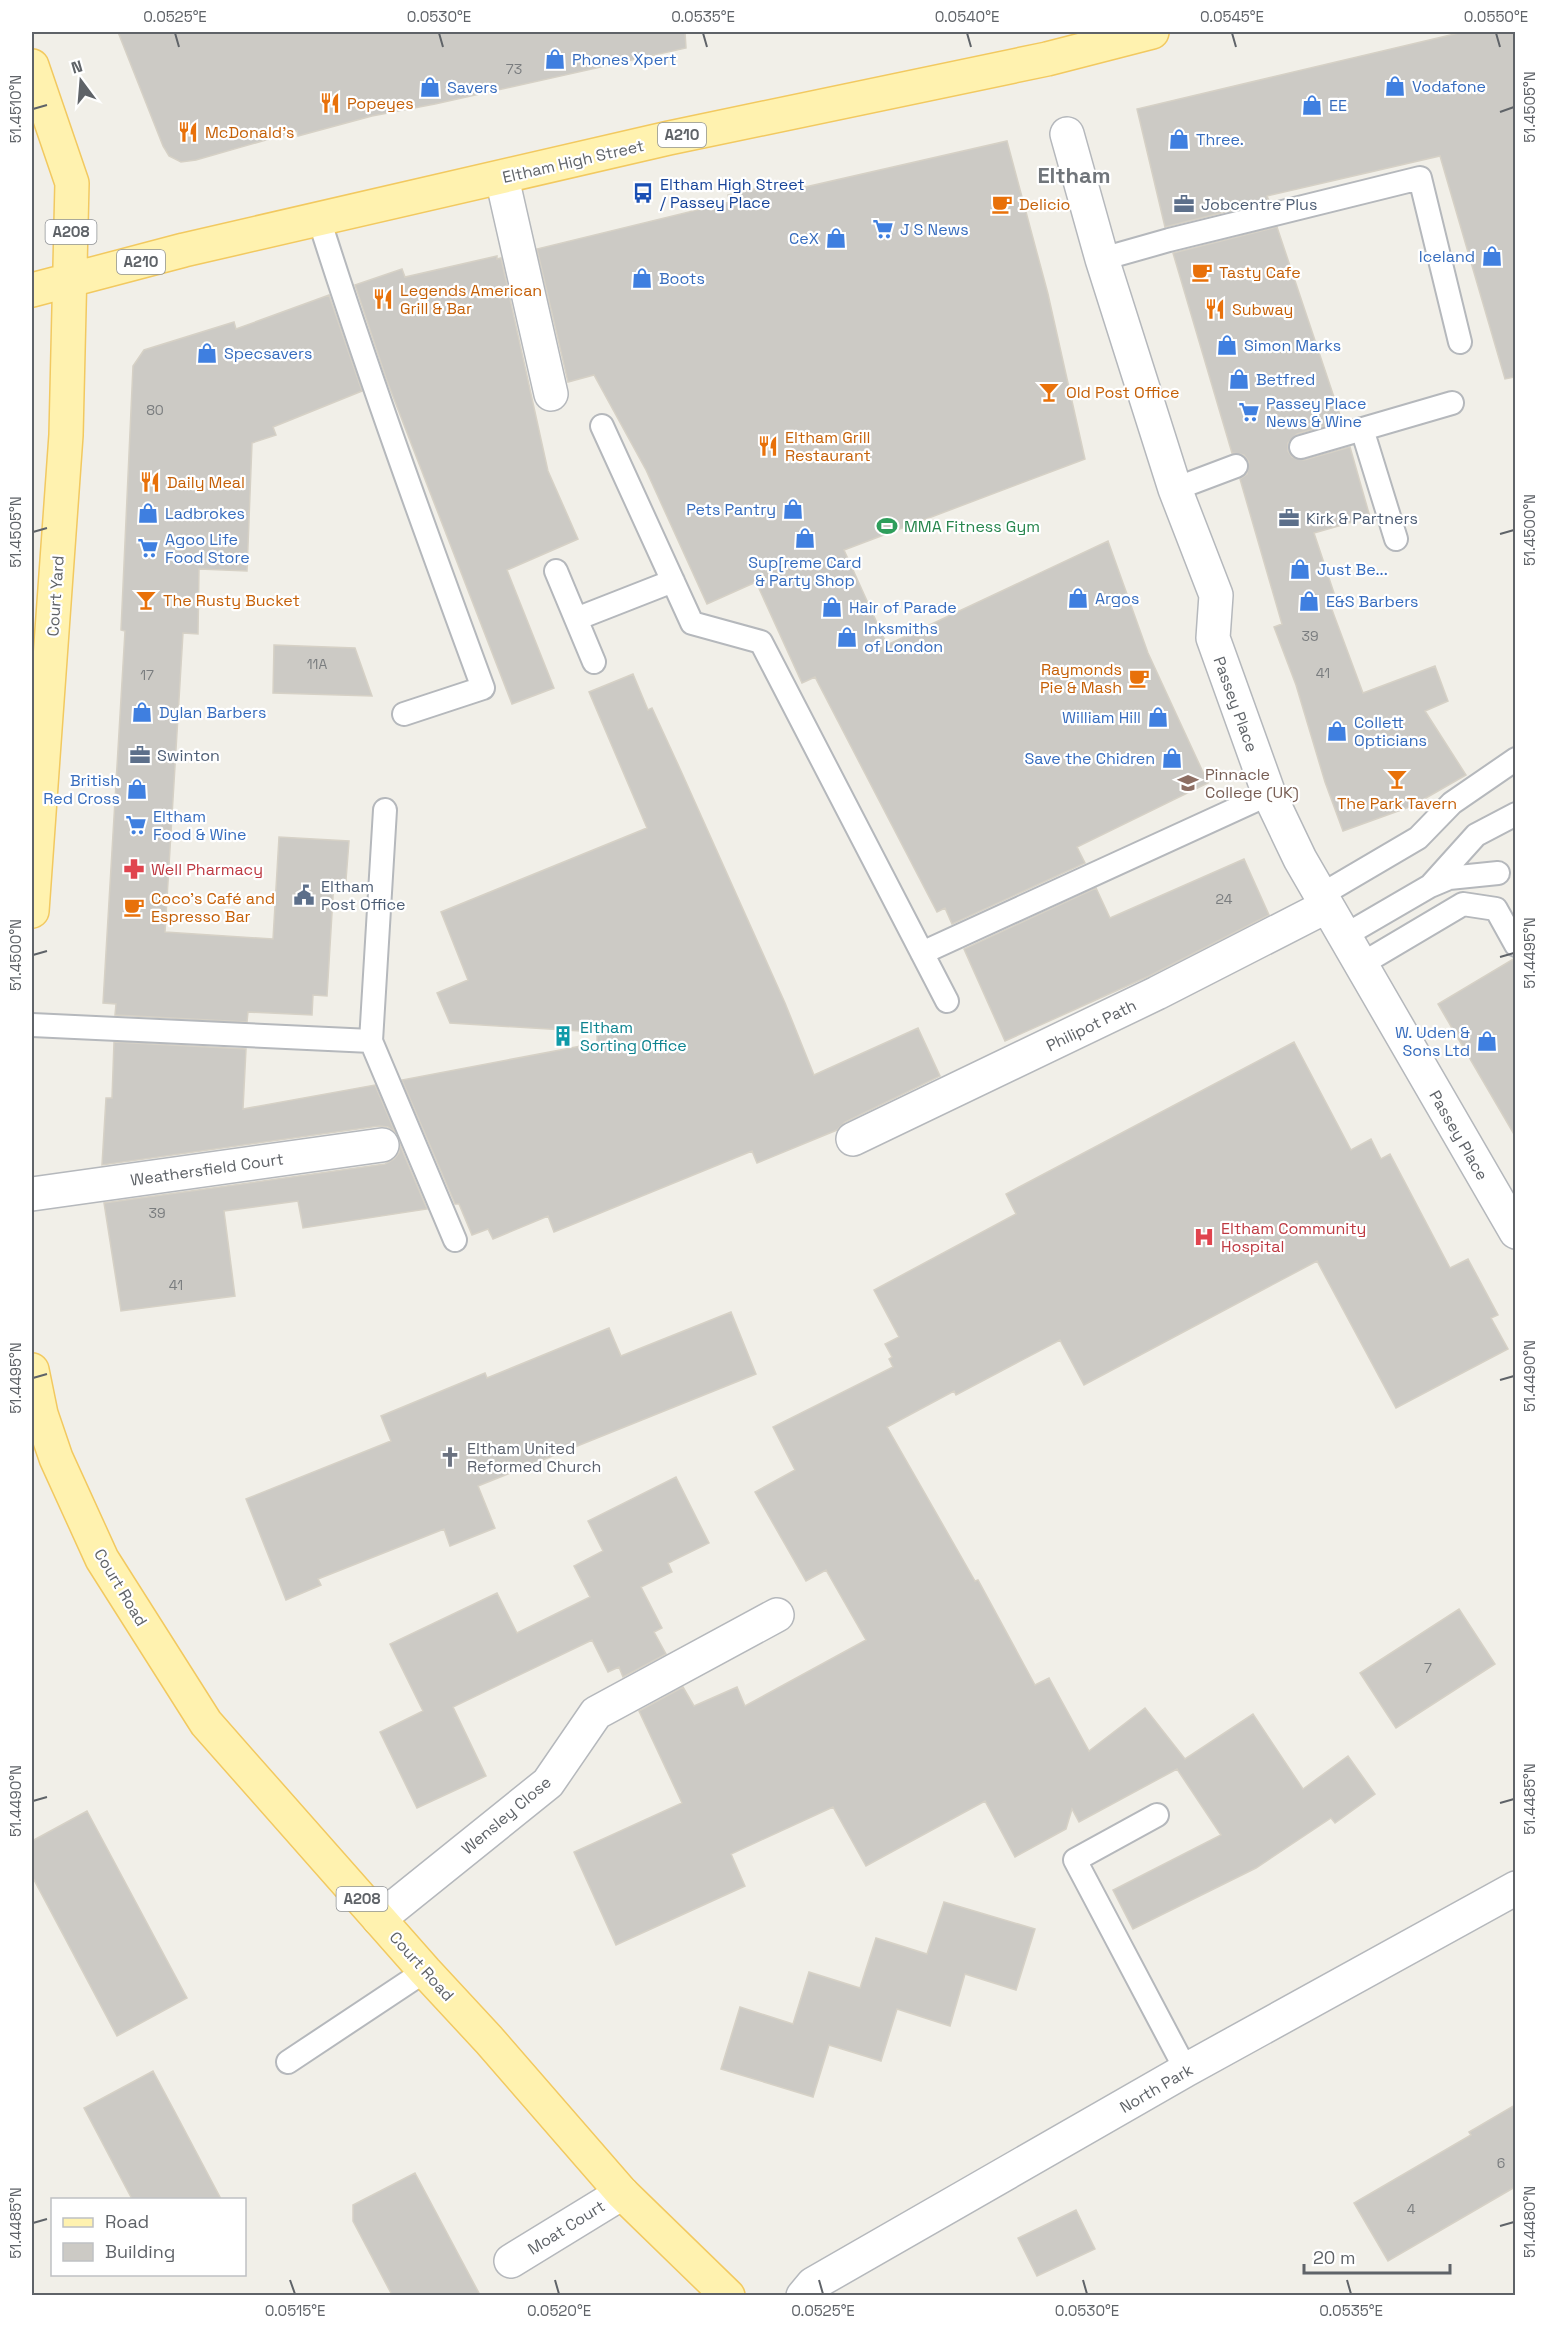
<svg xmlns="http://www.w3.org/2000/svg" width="1547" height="2327" font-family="'Space Grotesk',sans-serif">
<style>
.building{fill:#cccac5;stroke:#d6d1c6;stroke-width:1.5}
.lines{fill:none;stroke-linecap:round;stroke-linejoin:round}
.lane-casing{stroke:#b5b8bc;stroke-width:26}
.street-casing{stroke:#b5b8bc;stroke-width:36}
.primary-casing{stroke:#f2c960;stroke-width:36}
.lane{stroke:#fff;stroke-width:22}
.street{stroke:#fff;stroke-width:33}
.primary{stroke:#fff2af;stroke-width:33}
.ticks{fill:none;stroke:#5f6368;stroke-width:2}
.labels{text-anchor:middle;stroke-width:4.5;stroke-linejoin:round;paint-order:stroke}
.number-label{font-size:14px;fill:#7a7d7f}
.shield{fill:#fff;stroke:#8f9295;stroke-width:1.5}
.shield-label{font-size:15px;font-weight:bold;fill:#5f6368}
.shop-label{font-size:16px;fill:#366cbe;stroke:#fff;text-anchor:start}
.food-label{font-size:16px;fill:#c56008;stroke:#fff;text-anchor:start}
.street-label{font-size:16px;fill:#5f6368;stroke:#fff}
.transit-label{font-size:16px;fill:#164399;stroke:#fff;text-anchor:start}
.service-label{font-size:16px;fill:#4e5e75;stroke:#fff;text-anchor:start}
.leisure-label{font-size:16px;fill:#27864d;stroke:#fff;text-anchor:start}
.education-label{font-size:16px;fill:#785e54;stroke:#fff;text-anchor:start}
.health-label{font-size:16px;fill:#be3a42;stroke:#fff;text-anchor:start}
.culture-label{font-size:16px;fill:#0d838f;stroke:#fff;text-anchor:start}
.worship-label{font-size:16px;fill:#5b616d;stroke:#fff;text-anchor:start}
.district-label{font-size:22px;font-weight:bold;fill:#70757a;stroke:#fff}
.neatline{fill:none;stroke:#5f6368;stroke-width:2}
.ticks-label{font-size:15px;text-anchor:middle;fill:#5f6368}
</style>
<rect width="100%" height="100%" fill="#f1efe8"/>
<path class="building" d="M118 32H685L686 48 435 104 372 116 298 136 297 131 196 160 181 162 169 156 163 146Z
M1463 32H1515V377L1505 379 1440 156 1267 196 1269 201 1165 227 1137 109Z
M1007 141 1048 294 1085 459 844 550 887 645 1108 541 1148 653 1208 783 1077 847 1085 863 952 924 945 908 937 912 815 677 802 683 756 582 707 604 646 470 594 375 568 382 537 249 730 202 728 195 790 181 792 190Z
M1277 227 1342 421 1297 434 1288 443V451L1292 457 1304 460 1350 447 1370 517 1314 533 1335 596 1328 599 1363 693 1435 666 1448 701 1425 711 1466 775 1412 806 1343 831 1325 782 1296 685 1274 627 1282 624 1240 479 1247 474 1249 462 1244 455 1232 453 1173 253Z
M497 256V259L501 258 548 471 578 539 507 570 554 688 512 704 387 381 355 285 402 269 405 277Z
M329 295 362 391 273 427 276 435 252 443 247 571 199 569 198 634 183 633 165 932 273 939 279 837 349 841 346 880H334L327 996 313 995 312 1015 248 1012 247 1022 115 1015 116 1004 103 1003 125 631 121 630 133 366 144 350 234 322 236 329Z
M274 645 355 648 372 696 273 693Z
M633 674 648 710 652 708 681 771 785 1003 814 1075 918 1028 940 1076 845 1122 837 1130 757 1163 752 1151 554 1232 548 1216 493 1239 488 1229 472 1235 459 1204H455L402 1080 597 1043V1032L450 1023 437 993 468 980 441 912 647 828 589 692Z
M1244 859 1269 915 1149 976 1005 1041 964 949 1096 888 1110 918Z
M1515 958V1136L1438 1004Z
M114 1042 246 1049 243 1109 375 1085 395 1132 388 1127 379 1126 102 1165 106 1098H112Z
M1294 1042 1351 1150 1371 1139 1381 1159 1390 1154 1450 1268 1468 1259 1498 1315 1491 1318 1508 1349 1396 1408 1317 1261 1084 1385 1060 1340 956 1395 954 1391 887 1427 975 1581 978 1580 1035 1685 1049 1678 1089 1751 1145 1708 1185 1759 1253 1714 1303 1789 1348 1756 1375 1794 1335 1823 1331 1818 1256 1868 1133 1929 1113 1890 1221 1835 1177 1769 1079 1822 1072 1809 1066 1829 1015 1857 985 1801 866 1866 833 1807 731 1854 745 1886 616 1945 574 1852 682 1803 639 1711 683 1687 694 1706 737 1687 745 1706 866 1640 826 1570 806 1581 755 1492 795 1470 773 1427 893 1367 889 1359 892 1357 885 1344 899 1337 874 1290 1016 1214 1006 1194Z
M400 1145 427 1209 303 1228 298 1201 224 1211 235 1296 121 1311 104 1203 385 1164 394 1159 399 1153Z
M731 1312 756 1374 478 1486 495 1528 450 1546 444 1529 318 1579 321 1585 286 1600 246 1499 391 1441 381 1416 485 1373 487 1378 609 1328 621 1356Z
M676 1477 709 1543 668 1563 672 1572 641 1587 662 1628 654 1632 666 1654 623 1677 619 1667 608 1672 592 1640 453 1707 486 1776 417 1808 380 1732 423 1711 390 1644 497 1593 517 1633 590 1597 574 1566 603 1551 588 1521Z
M1459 1609 1495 1664 1396 1728 1360 1673Z
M87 1811 187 1998 117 2036 32 1876V1841Z
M944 1902 1035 1929 1016 1990 965 1974 950 2026 897 2009 881 2061 829 2045 813 2097 721 2069 740 2007 793 2024 809 1972 860 1988 876 1938 927 1954Z
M153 2071 176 2114 221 2199H132L84 2108Z
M1515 2105V2187L1388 2261 1354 2203 1471 2135 1469 2132Z
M415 2173 480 2295H392L353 2221V2205Z
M1076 2210 1095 2249 1037 2276 1018 2238Z"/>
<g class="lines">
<g class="lane-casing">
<path id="lane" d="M319 219C369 377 426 533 483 688L404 714
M1102 259 1169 240 1420 178 1460 342
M602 426 692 623 761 642 947 1001
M1362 429 1396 539
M1301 447 1452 403
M1175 489 1236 466
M556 571 594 662
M576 619 673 581
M1431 885 1476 835 1516 814
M1321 895 1418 838 1452 803 1516 759
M1344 936 1430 886 1449 878 1498 873
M922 953 1269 794
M1360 965 1463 904 1496 909 1516 945
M32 1025 371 1041 455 1240
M371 1041 385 810
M1157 1815 1075 1860 1186 2070
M288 2062 425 1971"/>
</g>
<g class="street-casing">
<path id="street" d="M1067 134 1102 259 1175 489 1216 595 1213 638 1269 794 1300 859 1516 1232
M502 178 551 394
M853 1139 1157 993 1327 906
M32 1194 382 1145
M379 1919 548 1783 596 1713 777 1615
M511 2261 622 2193
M803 2296 813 2284 1186 2070 1516 1888"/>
</g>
<g class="primary-casing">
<path id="primary" d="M32 66 72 183 66 435 32 911
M32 290 184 250 669 138 1047 59 1152 32
M32 1370 41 1414 56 1458 102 1559 206 1723 425 1971 489 2040 622 2193 728 2296"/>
</g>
<use href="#lane" class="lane"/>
<use href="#street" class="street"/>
<use href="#primary" class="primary"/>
</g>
<path class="ticks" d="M175 33 179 47M439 33 443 47M703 33 707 47M967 33 971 47M1232 33 1236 47M1496 33 1500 47M33 109 47 105M1500 112 1514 107M33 532 47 528M1500 534 1514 530M33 955 47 951M1500 957 1514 953M33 1378 47 1374M1500 1380 1514 1376M33 1801 47 1797M1500 1803 1514 1799M33 2223 47 2219M1500 2226 1514 2222M290 2280 295 2294M555 2280 559 2294M819 2280 823 2294M1083 2280 1087 2294M1347 2280 1351 2294"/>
<defs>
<g id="shop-bare" transform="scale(1.62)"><path d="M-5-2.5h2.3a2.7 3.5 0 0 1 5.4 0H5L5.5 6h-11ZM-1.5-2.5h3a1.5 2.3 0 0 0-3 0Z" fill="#3f7fe0" stroke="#fff" stroke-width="2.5" paint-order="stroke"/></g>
<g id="restaurant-bare" transform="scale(1.62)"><path d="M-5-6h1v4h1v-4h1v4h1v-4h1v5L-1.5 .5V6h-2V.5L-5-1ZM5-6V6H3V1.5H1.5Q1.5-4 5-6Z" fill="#e8710a" stroke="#fff" stroke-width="2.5" paint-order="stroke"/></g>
<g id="bus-bare" transform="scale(1.62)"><path d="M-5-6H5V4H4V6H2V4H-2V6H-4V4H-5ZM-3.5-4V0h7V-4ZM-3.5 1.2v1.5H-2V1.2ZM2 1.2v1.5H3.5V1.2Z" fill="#1a4fb4" stroke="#fff" stroke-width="2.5" paint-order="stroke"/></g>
<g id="cafe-bare" transform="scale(1.62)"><path d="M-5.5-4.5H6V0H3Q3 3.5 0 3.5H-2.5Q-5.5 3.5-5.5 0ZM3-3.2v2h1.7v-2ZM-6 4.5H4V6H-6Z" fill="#e8710a" stroke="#fff" stroke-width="2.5" paint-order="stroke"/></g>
<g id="office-bare" transform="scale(1.62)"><path d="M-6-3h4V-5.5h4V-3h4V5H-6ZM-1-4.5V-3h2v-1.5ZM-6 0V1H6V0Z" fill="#5c6f8a" stroke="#fff" stroke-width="2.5" paint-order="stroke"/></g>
<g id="supermarket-bare" transform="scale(1.62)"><path d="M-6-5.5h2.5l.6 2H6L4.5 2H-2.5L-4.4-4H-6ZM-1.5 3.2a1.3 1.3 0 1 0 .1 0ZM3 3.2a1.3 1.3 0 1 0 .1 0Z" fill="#3f7fe0" stroke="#fff" stroke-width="2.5" paint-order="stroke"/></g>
<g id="bar-bare" transform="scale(1.62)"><path d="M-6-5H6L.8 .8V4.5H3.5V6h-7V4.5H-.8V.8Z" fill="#e8710a" stroke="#fff" stroke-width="2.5" paint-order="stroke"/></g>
<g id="stadium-bare" transform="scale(1.62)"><path d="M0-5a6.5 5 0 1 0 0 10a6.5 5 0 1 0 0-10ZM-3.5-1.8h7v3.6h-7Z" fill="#2e9e5b" stroke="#fff" stroke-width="2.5" paint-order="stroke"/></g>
<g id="university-bare" transform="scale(1.62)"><path d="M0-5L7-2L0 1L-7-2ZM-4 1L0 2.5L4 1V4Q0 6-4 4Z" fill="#8d6e63" stroke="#fff" stroke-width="2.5" paint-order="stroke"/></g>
<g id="pharmacy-bare" transform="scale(1.62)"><path d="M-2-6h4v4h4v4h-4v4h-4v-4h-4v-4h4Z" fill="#e0444e" stroke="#fff" stroke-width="2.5" paint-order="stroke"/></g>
<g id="civic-bare" transform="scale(1.62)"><path d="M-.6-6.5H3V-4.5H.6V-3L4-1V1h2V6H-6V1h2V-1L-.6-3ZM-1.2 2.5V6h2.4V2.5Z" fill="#5c6f8a" stroke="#fff" stroke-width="2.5" paint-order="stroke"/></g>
<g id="building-bare" transform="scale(1.62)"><path d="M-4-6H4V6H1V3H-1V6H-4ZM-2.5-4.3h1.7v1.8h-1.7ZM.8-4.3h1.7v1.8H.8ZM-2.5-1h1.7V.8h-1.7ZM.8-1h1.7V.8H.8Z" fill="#0f9aa8" stroke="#fff" stroke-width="2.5" paint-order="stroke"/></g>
<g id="hospital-bare" transform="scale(1.62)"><path d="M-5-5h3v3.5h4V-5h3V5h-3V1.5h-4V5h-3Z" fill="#e0444e" stroke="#fff" stroke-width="2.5" paint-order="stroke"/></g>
<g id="church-bare" transform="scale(1.62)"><path d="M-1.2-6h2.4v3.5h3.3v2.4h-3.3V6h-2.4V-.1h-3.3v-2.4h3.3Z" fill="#6b7280" stroke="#fff" stroke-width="2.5" paint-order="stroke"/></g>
</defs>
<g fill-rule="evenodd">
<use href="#shop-bare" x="555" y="59"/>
<use href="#shop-bare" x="1395" y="86"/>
<use href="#shop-bare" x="430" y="87"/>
<use href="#restaurant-bare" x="330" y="103"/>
<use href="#shop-bare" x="1312" y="105"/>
<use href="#restaurant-bare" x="188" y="132"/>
<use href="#shop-bare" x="1179" y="139"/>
<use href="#bus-bare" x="643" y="193"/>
<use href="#cafe-bare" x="1002" y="204"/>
<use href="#office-bare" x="1184" y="204"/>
<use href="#supermarket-bare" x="883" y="229"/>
<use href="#shop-bare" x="836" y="238"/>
<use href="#shop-bare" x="1492" y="256"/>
<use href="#cafe-bare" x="1202" y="272"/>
<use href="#shop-bare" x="642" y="278"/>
<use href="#restaurant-bare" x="383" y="299"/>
<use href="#restaurant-bare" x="1215" y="309"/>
<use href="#shop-bare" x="1227" y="345"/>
<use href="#shop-bare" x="207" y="353"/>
<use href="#shop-bare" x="1239" y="379"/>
<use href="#bar-bare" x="1049" y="392"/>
<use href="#supermarket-bare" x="1249" y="412"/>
<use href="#restaurant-bare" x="768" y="446"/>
<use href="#restaurant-bare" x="150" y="482"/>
<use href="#shop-bare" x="793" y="509"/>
<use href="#shop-bare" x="148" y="513"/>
<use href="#office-bare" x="1289" y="518"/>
<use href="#stadium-bare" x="887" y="526"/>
<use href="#shop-bare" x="805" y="538"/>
<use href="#supermarket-bare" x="148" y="548"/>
<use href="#shop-bare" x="1300" y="569"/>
<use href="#shop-bare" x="1078" y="598"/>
<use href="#bar-bare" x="146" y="600"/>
<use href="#shop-bare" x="1309" y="601"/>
<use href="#shop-bare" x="832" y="607"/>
<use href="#shop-bare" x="847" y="637"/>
<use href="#cafe-bare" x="1139" y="678"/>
<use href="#shop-bare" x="142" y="712"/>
<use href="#shop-bare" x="1158" y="717"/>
<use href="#shop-bare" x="1337" y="731"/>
<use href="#office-bare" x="140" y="755"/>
<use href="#shop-bare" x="1172" y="758"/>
<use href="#bar-bare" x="1397" y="779"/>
<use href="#university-bare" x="1188" y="783"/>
<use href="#shop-bare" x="137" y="789"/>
<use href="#supermarket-bare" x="136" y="825"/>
<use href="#pharmacy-bare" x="134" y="869"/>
<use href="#civic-bare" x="304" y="895"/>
<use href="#cafe-bare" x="134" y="907"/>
<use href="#building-bare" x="563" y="1036"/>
<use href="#shop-bare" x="1487" y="1041"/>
<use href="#hospital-bare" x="1204" y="1237"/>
<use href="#church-bare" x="450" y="1457"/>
</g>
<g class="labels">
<g class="number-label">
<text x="514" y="74">73</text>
<text x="155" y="415">80</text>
<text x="1310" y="641">39</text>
<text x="317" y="669">11A</text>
<text x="1323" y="678">41</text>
<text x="147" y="680">17</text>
<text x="1224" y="904">24</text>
<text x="157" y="1218">39</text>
<text x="176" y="1290">41</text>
<text x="1428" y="1673">7</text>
<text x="1501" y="2168">6</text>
<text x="1411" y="2214">4</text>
</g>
<g class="shield">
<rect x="658" y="123" width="48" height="24" rx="4.5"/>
<rect x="45.5" y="220" width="51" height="24" rx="4.5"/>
<rect x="117" y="250" width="48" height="24" rx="4.5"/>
<rect x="336.5" y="1887" width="51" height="24" rx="4.5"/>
</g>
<g class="shield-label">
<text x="682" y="140">A210</text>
<text x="71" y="237">A208</text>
<text x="141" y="267">A210</text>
<text x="362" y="1904">A208</text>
</g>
<g class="shop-label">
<text x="572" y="65">Phones Xpert</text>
<text x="1412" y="92">Vodafone</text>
<text x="447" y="93">Savers</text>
<text x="1329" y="111">EE</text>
<text x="1196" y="145">Three.</text>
<text x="900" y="235">J S News</text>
<text x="819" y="244" text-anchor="end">CeX</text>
<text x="1475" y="262" text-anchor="end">Iceland</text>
<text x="659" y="284">Boots</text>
<text x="1244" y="351">Simon Marks</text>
<text x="224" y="359">Specsavers</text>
<text x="1256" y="385">Betfred</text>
<text x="1266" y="409">Passey Place<tspan x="1266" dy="18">News &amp; Wine</tspan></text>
<text x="776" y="515" text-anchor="end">Pets Pantry</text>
<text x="165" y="519">Ladbrokes</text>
<text x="165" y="545">Agoo Life<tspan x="165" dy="18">Food Store</tspan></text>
<text x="805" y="568" text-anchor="middle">Sup[reme Card<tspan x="805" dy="18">&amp; Party Shop</tspan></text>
<text x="1317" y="575">Just Be...</text>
<text x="1095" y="604">Argos</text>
<text x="1326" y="607">E&amp;S Barbers</text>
<text x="849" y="613">Hair of Parade</text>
<text x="864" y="634">Inksmiths<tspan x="864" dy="18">of London</tspan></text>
<text x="159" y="718">Dylan Barbers</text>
<text x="1141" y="723" text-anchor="end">William Hill</text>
<text x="1354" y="728">Collett<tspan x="1354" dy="18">Opticians</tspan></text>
<text x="1155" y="764" text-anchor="end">Save the Chidren</text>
<text x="120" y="786" text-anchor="end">British<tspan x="120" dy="18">Red Cross</tspan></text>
<text x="153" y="822">Eltham<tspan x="153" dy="18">Food &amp; Wine</tspan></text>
<text x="1470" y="1038" text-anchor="end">W. Uden &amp;<tspan x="1470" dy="18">Sons Ltd</tspan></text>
</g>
<g class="food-label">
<text x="347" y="109">Popeyes</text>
<text x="205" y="138">McDonald's</text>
<text x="1019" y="210">Delicio</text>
<text x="1219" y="278">Tasty Cafe</text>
<text x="400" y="296">Legends American<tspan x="400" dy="18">Grill &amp; Bar</tspan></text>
<text x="1232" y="315">Subway</text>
<text x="1066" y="398">Old Post Office</text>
<text x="785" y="443">Eltham Grill<tspan x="785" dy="18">Restaurant</tspan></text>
<text x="167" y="488">Daily Meal</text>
<text x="163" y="606">The Rusty Bucket</text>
<text x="1122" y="675" text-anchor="end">Raymonds<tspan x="1122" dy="18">Pie &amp; Mash</tspan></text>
<text x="1397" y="809" text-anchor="middle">The Park Tavern</text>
<text x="151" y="904">Coco’s Café and<tspan x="151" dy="18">Espresso Bar</tspan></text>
</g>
<g class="street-label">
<text transform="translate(573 161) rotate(-13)" y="6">Eltham High Street</text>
<text transform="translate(55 596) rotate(-86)" y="6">Court Yard</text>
<text transform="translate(1236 704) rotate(70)" y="6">Passey Place</text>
<text transform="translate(1091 1025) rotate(-26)" y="6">Philipot Path</text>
<text transform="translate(1459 1135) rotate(60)" y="6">Passey Place</text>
<text transform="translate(207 1169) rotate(-8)" y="6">Weathersfield Court</text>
<text transform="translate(121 1587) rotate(59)" y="6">Court Road</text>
<text transform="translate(506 1815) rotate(-40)" y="6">Wensley Close</text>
<text transform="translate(422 1966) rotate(48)" y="6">Court Road</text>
<text transform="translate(1156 2088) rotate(-30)" y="6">North Park</text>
<text transform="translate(566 2227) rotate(-32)" y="6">Moat Court</text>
</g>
<g class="transit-label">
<text x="660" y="190">Eltham High Street<tspan x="660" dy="18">/ Passey Place</tspan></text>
</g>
<g class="service-label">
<text x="1201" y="210">Jobcentre Plus</text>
<text x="1306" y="524">Kirk &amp; Partners</text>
<text x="157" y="761">Swinton</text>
<text x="321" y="892">Eltham<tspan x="321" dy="18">Post Office</tspan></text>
</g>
<g class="leisure-label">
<text x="904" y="532">MMA Fitness Gym</text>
</g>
<g class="education-label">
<text x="1205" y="780">Pinnacle<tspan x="1205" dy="18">College (UK)</tspan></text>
</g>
<g class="health-label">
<text x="151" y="875">Well Pharmacy</text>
<text x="1221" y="1234">Eltham Community<tspan x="1221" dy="18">Hospital</tspan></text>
</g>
<g class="culture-label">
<text x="580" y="1033">Eltham<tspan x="580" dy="18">Sorting Office</tspan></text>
</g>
<g class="worship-label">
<text x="467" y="1454">Eltham United<tspan x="467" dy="18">Reformed Church</tspan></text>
</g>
<g class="district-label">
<text x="1074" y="183">Eltham</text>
</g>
</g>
<rect width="1547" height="2327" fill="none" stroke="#ffffff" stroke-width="66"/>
<rect x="51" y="2198" width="195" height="78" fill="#ffffff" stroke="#bfc1c3" stroke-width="1.5"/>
<rect x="63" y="2218" width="30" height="9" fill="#fff2af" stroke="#bfc1c3" stroke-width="1.5"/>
<text x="105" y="2228" font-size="18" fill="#5f6368">Road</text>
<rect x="63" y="2243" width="30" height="18" fill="#cccac5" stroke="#bfc1c3" stroke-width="1.5"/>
<text x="105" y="2258" font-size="18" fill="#5f6368">Building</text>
<g transform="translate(81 81) rotate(344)" stroke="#ffffff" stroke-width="4.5" paint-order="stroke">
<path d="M0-4.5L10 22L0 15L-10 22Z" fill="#5f6368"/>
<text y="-9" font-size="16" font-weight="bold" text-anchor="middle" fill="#5f6368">N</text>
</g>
<path d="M1304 2264v9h146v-9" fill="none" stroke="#5f6368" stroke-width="3"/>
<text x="1313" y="2264" font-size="18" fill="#5f6368" stroke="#ffffff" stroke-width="4.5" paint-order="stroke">20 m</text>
<rect x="33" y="33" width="1481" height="2261" class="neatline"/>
<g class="ticks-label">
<text x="175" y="22">0.0525°E</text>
<text x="439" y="22">0.0530°E</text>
<text x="703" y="22">0.0535°E</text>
<text x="967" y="22">0.0540°E</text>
<text x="1232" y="22">0.0545°E</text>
<text x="1496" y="22">0.0550°E</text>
<text transform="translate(1530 107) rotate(-90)" y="5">51.4505°N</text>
<text transform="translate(16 109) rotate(-90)" y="5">51.4510°N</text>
<text transform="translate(1530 530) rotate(-90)" y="5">51.4500°N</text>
<text transform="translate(16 532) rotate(-90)" y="5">51.4505°N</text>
<text transform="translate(1530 953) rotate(-90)" y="5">51.4495°N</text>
<text transform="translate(16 955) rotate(-90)" y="5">51.4500°N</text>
<text transform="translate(1530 1376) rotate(-90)" y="5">51.4490°N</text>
<text transform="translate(16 1378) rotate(-90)" y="5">51.4495°N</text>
<text transform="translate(1530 1799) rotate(-90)" y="5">51.4485°N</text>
<text transform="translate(16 1801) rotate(-90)" y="5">51.4490°N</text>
<text transform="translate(1530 2222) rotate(-90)" y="5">51.4480°N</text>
<text transform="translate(16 2223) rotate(-90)" y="5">51.4485°N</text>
<text x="295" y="2316">0.0515°E</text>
<text x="559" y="2316">0.0520°E</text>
<text x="823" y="2316">0.0525°E</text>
<text x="1087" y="2316">0.0530°E</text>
<text x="1351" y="2316">0.0535°E</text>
</g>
</svg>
